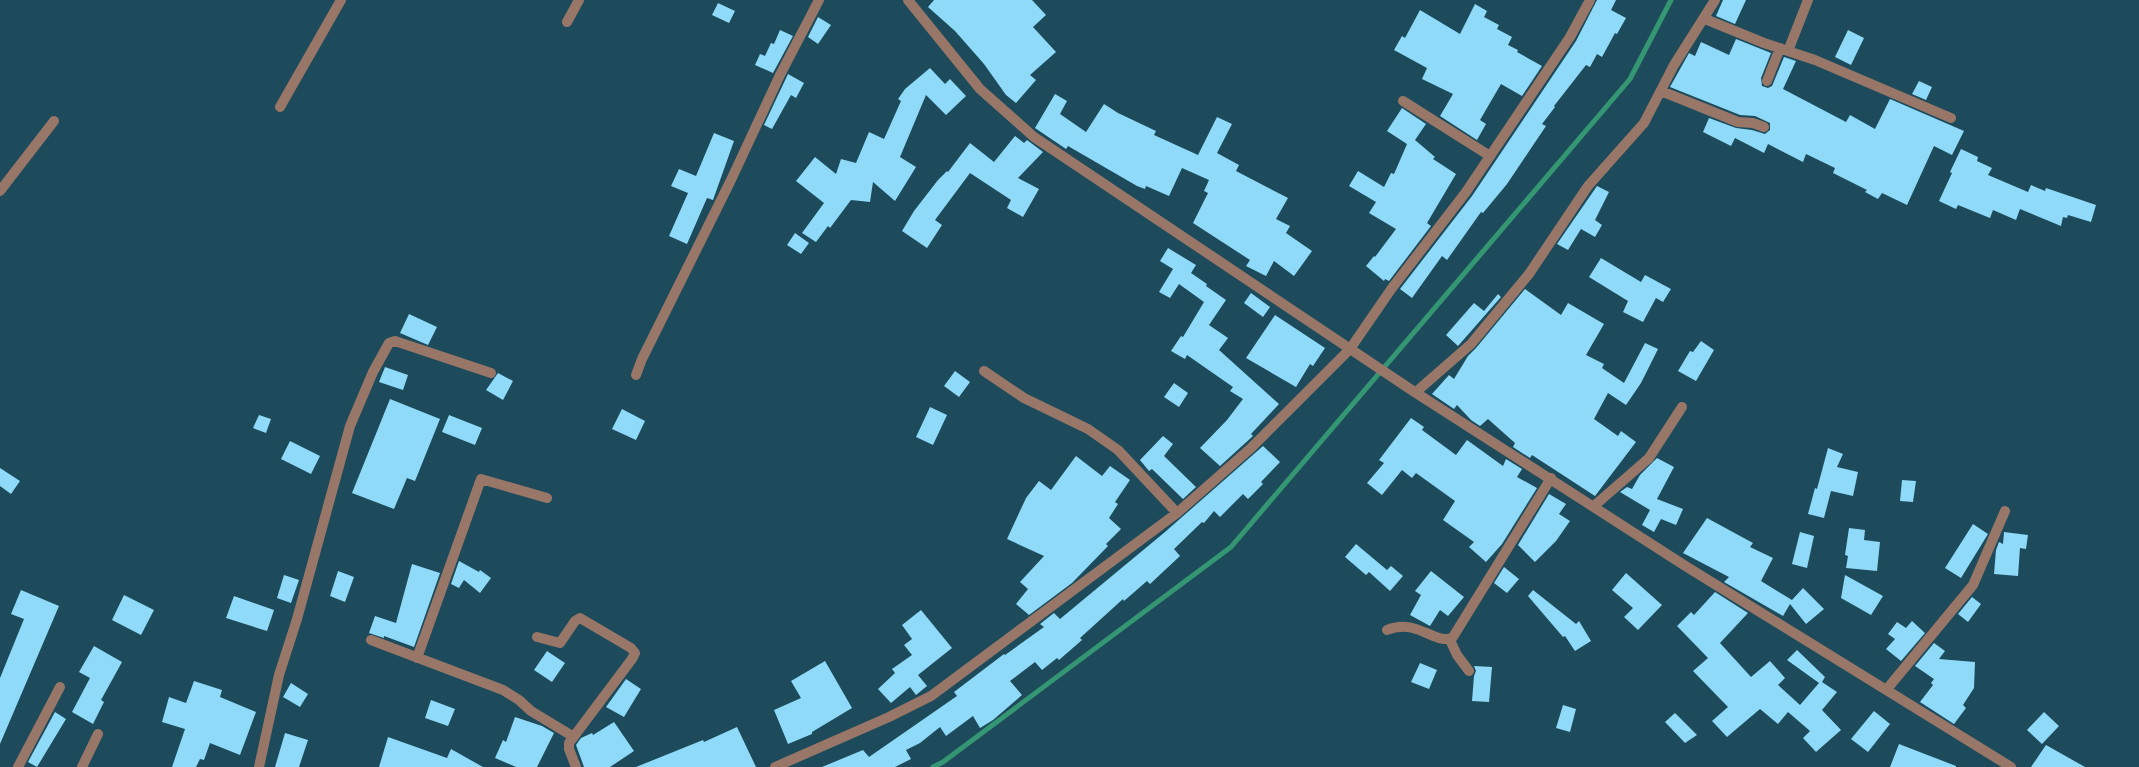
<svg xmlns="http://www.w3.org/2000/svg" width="2139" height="767" font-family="'Asap Condensed',sans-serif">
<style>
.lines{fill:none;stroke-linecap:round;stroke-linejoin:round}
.stream{stroke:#349672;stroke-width:5}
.building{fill:#8edaf8}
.minor{stroke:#997768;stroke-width:10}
.tertiary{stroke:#997768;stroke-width:10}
</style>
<rect width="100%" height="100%" fill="#1d4b5b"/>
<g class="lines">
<path class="stream" d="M933 767 943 762 1231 547 1630 79 1671 0"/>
</g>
<path class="building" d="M934 0H1032L1046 15 1033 27 1056 52 1030 75 1036 80 1016 103 1006 95 984 64 955 31 928 7Z
M1597 0H1616L1611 10 1626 18 1617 34 1615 33 1602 57 1597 54 1590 67 1586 65 1554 106 1555 107 1542 124 1546 126 1507 184 1483 213 1481 212 1447 260 1442 256 1412 298 1400 289 1472 196 1576 41Z
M1723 0H1746L1735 24 1716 16Z
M718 3 735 11 729 23 712 15Z
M1475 4 1487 11 1484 17 1499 25 1497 29 1512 37 1508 45 1518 50 1517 52 1542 66 1522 96 1501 84 1480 120 1486 124 1477 140 1440 116 1453 94 1422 79 1427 68 1394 50 1402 36 1405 38 1420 10 1460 34Z
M818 17 831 25 818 44 808 37Z
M780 30 793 36 773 73 755 65 760 54 765 56 771 43 774 44Z
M1848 30 1864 38 1851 65 1835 57Z
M1736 39 1771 53 1761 78 1762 86 1768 88 1772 86 1784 57 1796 61 1783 89 1846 122 1850 115 1875 129 1890 99 1964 131 1952 155 1934 146 1907 205 1882 193 1878 199 1865 192 1867 190 1833 173 1835 168 1806 154 1803 162 1768 144 1764 153 1735 138 1731 146 1703 132 1709 118 1736 128 1752 130 1765 134 1770 130V123L1755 116 1740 115 1670 87 1689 53 1695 56 1701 42 1729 55Z
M930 68 945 84 950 79 966 96 946 115 926 95 900 157 916 167 895 201 873 182 870 202 851 200 830 228 828 226 816 242 802 233 824 203 796 181 815 157 836 174 841 159 856 163 869 132 884 139 901 101 898 99 905 89Z
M788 74 804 83 796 98 791 95 772 129 764 125Z
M1919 81 1932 87 1926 100 1912 94Z
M1055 94 1067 101 1060 114 1086 132 1104 104 1118 113 1156 131 1154 135 1198 155 1217 117 1232 124 1217 153 1239 165 1236 171 1288 198 1276 219 1290 226 1286 233 1312 251 1294 276 1274 261 1266 276 1246 266 1250 260 1193 223 1208 193 1204 191 1209 180 1182 168 1169 196 1146 186 1145 189 1137 186 1068 146 1066 149 1035 128Z
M1402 108 1426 124 1415 140 1435 157 1433 159 1456 174 1427 223 1431 226 1389 281 1385 279 1384 281 1366 266 1374 256 1375 257 1396 229 1369 213 1376 202 1349 186 1358 171 1384 187 1391 173 1394 174 1407 144 1387 131Z
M714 133 734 141 713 200 707 198 687 244 669 236 688 193 671 186 679 169 696 176Z
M1015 136 1024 143 1027 140 1043 152 1018 178 1039 189 1023 217 1007 208 1011 200 970 173 935 220 942 225 927 248 902 231 914 211 938 180 947 171 948 172 970 143 994 162Z
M1961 149 1978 157 1977 161 1992 168 1988 175 2028 192 2031 185 2045 191 2046 188 2096 205 2091 222 2068 215 2067 218 2063 217 2061 226 2020 209 2016 220 1993 210 1990 218 1958 205 1956 209 1939 201 1952 173 1950 172Z
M1597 186 1609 192 1595 220 1602 225 1595 237 1581 229 1568 250 1557 244Z
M795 233 809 243 801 254 787 245Z
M1168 248 1196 265 1191 273 1207 284 1206 286 1226 300 1209 325 1228 338 1219 350 1279 404 1251 434 1253 436 1220 466 1200 448 1227 420 1243 399 1230 391 1233 387 1187 355 1185 359 1171 351 1181 336 1183 337 1204 302 1179 284 1170 298 1159 292 1173 269 1160 261Z
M1601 258 1641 282 1645 275 1671 289 1663 302 1656 298 1643 322 1623 312 1628 301 1589 277Z
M1525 289 1561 315 1568 303 1604 324 1586 355 1604 364 1602 368 1624 383 1645 343 1658 349 1641 383 1626 405 1608 393 1594 419 1618 436 1621 431 1636 442 1595 496 1532 455 1530 458 1513 447 1515 443 1488 419 1480 426 1471 420 1457 405 1454 409 1432 394 1449 375 1454 379 1468 356 1476 348Z
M1251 293 1270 307 1263 317 1244 303Z
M1498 294 1501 297 1458 346 1446 335 1474 303 1484 311Z
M409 314 437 327 428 345 400 333Z
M1275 315 1325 348 1313 366 1310 364 1296 387 1246 358Z
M1701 341 1714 350 1696 381 1678 371 1690 351 1693 352Z
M385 367 408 375 403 390 379 382Z
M955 371 970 382 959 397 944 386Z
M498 373 513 381 503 400 486 390Z
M1174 383 1188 393 1179 407 1164 397Z
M390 399 440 419 415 481 407 478 394 509 352 493Z
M930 407 947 415 933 445 916 437Z
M622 409 645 421 636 440 612 429Z
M259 415 271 419 266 433 253 428Z
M449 415 482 428 475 445 442 432Z
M1411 418 1424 427 1422 430 1456 455 1467 440 1503 466 1506 459 1522 469 1517 477 1537 488 1502 544 1486 562 1469 547 1474 542 1443 520 1455 501 1416 473 1412 478 1402 470 1382 495 1367 483 1384 463 1379 460Z
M1163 436 1173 444 1164 456 1196 487 1183 499 1152 469 1149 471 1140 460Z
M290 441 320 456 311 474 281 459Z
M1263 446 1280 462 1261 482 1263 484 1248 499 1243 494 1220 517 1214 511 1204 523 1202 522 1174 549 1180 556 1150 584 1147 581 1124 601 1123 599 1080 638 1082 640 1059 660 1057 658 1042 670 1035 662 1010 681 1022 695 993 720 980 728 973 716 946 736 940 727 920 743 906 750 911 759 895 767H822L863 750 869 757 957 696 954 692 1004 654 1005 655 1044 627 1040 624 1054 613 1060 619 1165 532Z
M1828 448 1843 454 1837 467 1858 472 1853 496 1831 491 1824 518 1808 514 1815 488 1817 489Z
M1076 456 1102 476 1110 466 1130 480 1115 502 1118 504 1109 518 1121 529 1106 544 1108 546 1072 583 1029 615 1016 604 1028 589 1020 582 1044 556 1007 539 1026 498 1039 481 1051 490Z
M1657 458 1674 467 1657 499 1683 509 1676 525 1661 519 1654 532 1642 525 1650 510 1620 492 1627 487 1632 489 1640 475Z
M0 468 20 481 11 494 0 486Z
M1902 480 1916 481 1913 502 1900 501Z
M1549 494 1566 504 1559 514 1570 521 1556 541 1535 562 1518 545Z
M1707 518 1753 543 1750 547 1773 558 1761 581 1792 600 1803 588 1824 609 1806 624 1790 604 1783 616 1724 582 1729 577 1683 553Z
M1973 524 1988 534 1961 578 1945 568Z
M1849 528 1865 530 1864 540 1880 542 1877 571 1846 568 1848 556 1845 555Z
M1800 532 1814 536 1807 568 1792 564Z
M2004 532 2028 535 2026 549 2020 548 2018 576 1994 574 1996 550 1999 542 2003 544Z
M1356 544 1387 570 1391 566 1403 576 1390 591 1369 572 1366 575 1345 557Z
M459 561 479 572 480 570 491 578 480 593 464 580 459 588 451 584Z
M412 564 440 573 414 647 384 636V638L369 633 375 616 396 623Z
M1504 567 1519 579 1507 593 1494 583Z
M338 571 354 577 345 602 330 596Z
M1431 571 1464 597 1448 616 1440 610 1430 626 1410 615 1421 595 1415 591Z
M1626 573 1662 605 1638 630 1624 617 1633 608 1612 590Z
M284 575 299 580 291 603 277 598Z
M1845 575 1883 596 1871 615 1841 598Z
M21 590 59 606 0 744V678L24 619 11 614Z
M1533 590 1576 624 1579 621 1591 641 1575 651 1565 636 1563 637 1528 596Z
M1715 592 1748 613 1720 643 1751 677 1770 661 1785 678 1778 685 1800 705 1819 683 1787 660 1797 650 1825 677 1822 682 1837 692 1822 710 1841 730 1816 752 1803 738 1810 731 1788 712 1778 724 1760 709 1727 737 1712 721 1728 707 1693 671 1708 658 1677 626 1691 612 1694 615Z
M124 595 154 610 141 635 112 620Z
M234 596 274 610 267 631 226 618Z
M1972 597 1981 604 1968 622 1958 614Z
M921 610 952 648 918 675 927 686 916 695 910 687 891 703 878 689 895 673 892 669 912 655 904 645 912 639 902 625Z
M1912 621 1925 633 1901 661 1886 649 1895 639 1888 634 1897 622 1906 628Z
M1934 643 1945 651 1939 659 1975 662 1974 688 1963 705 1966 708 1954 724 1920 702 1933 685 1931 683 1934 679 1915 666Z
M94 646 122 662 101 700 104 702 93 724 72 712 90 678 79 672Z
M547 651 565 663 552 682 534 670Z
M825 661 852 708 812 732V734L788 744 774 710 801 698 791 681Z
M1420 663 1437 670 1429 689 1411 682Z
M1474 666 1492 667 1489 702 1472 701 1474 676 1476 671Z
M626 679 641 689 624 717 606 707Z
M194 681 222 690 220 697 256 712 240 755 210 743 204 760 200 759 196 767H172L185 729 162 722 169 697 186 703Z
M291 683 308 694 300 707 283 697Z
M431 700 455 709 448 726 425 718Z
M1563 705 1576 709 1570 732 1556 728Z
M1874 711 1890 724 1868 752 1851 739Z
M55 712 66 719 37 767 28 762Z
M2044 712 2059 726 2042 744 2027 730Z
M1675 713 1697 735 1685 743 1665 722Z
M515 717 542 726 554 733 537 767H516L495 758 503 740 506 742Z
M614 722 634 751 610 767H584L576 745 581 738 592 733 593 735Z
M737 727 756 767H636L703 740 704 742Z
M285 733 308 740 299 767H275Z
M388 737 447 758 451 749 483 767H379Z
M1899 744 1956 766V767H1890Z
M2046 745 2085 767H2031Z"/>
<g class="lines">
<path class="minor" d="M1705 19 1764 43 1815 60 1951 118
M567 22 579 0
M1788 51 1808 0
M1767 81 1780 48
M1661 91 1738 122 1753 123 1764 127
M1403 101 1490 156
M280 107 341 0
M0 191 54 121
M984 371 1024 398 1088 429 1118 450 1177 513
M636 375 642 359 731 180 780 75 819 0
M1416 392 1471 344 1529 274 1588 186 1644 123 1674 65 1715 0
M1594 506 1649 458 1682 407
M1387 630C1417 617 1437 647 1453 637L1551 478
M537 637 560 643 575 621 580 618 631 648 635 653 632 659 569 743V749L576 767
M371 640 503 690 519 700 531 711 574 737
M1450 640 1457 655 1469 671
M417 658 481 479 547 498
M1887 689 1973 585 2005 511
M18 767 60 687
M82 767 98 734
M259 767 279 675 297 619 350 426 373 372 389 343 395 341 491 373
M775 767 889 717 931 696 1177 513 1251 448 1350 349 1392 288 1466 192 1570 37 1590 0"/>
<path class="tertiary" d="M908 0 980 89 1034 137 1413 391 1687 567 2011 767"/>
</g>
</svg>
